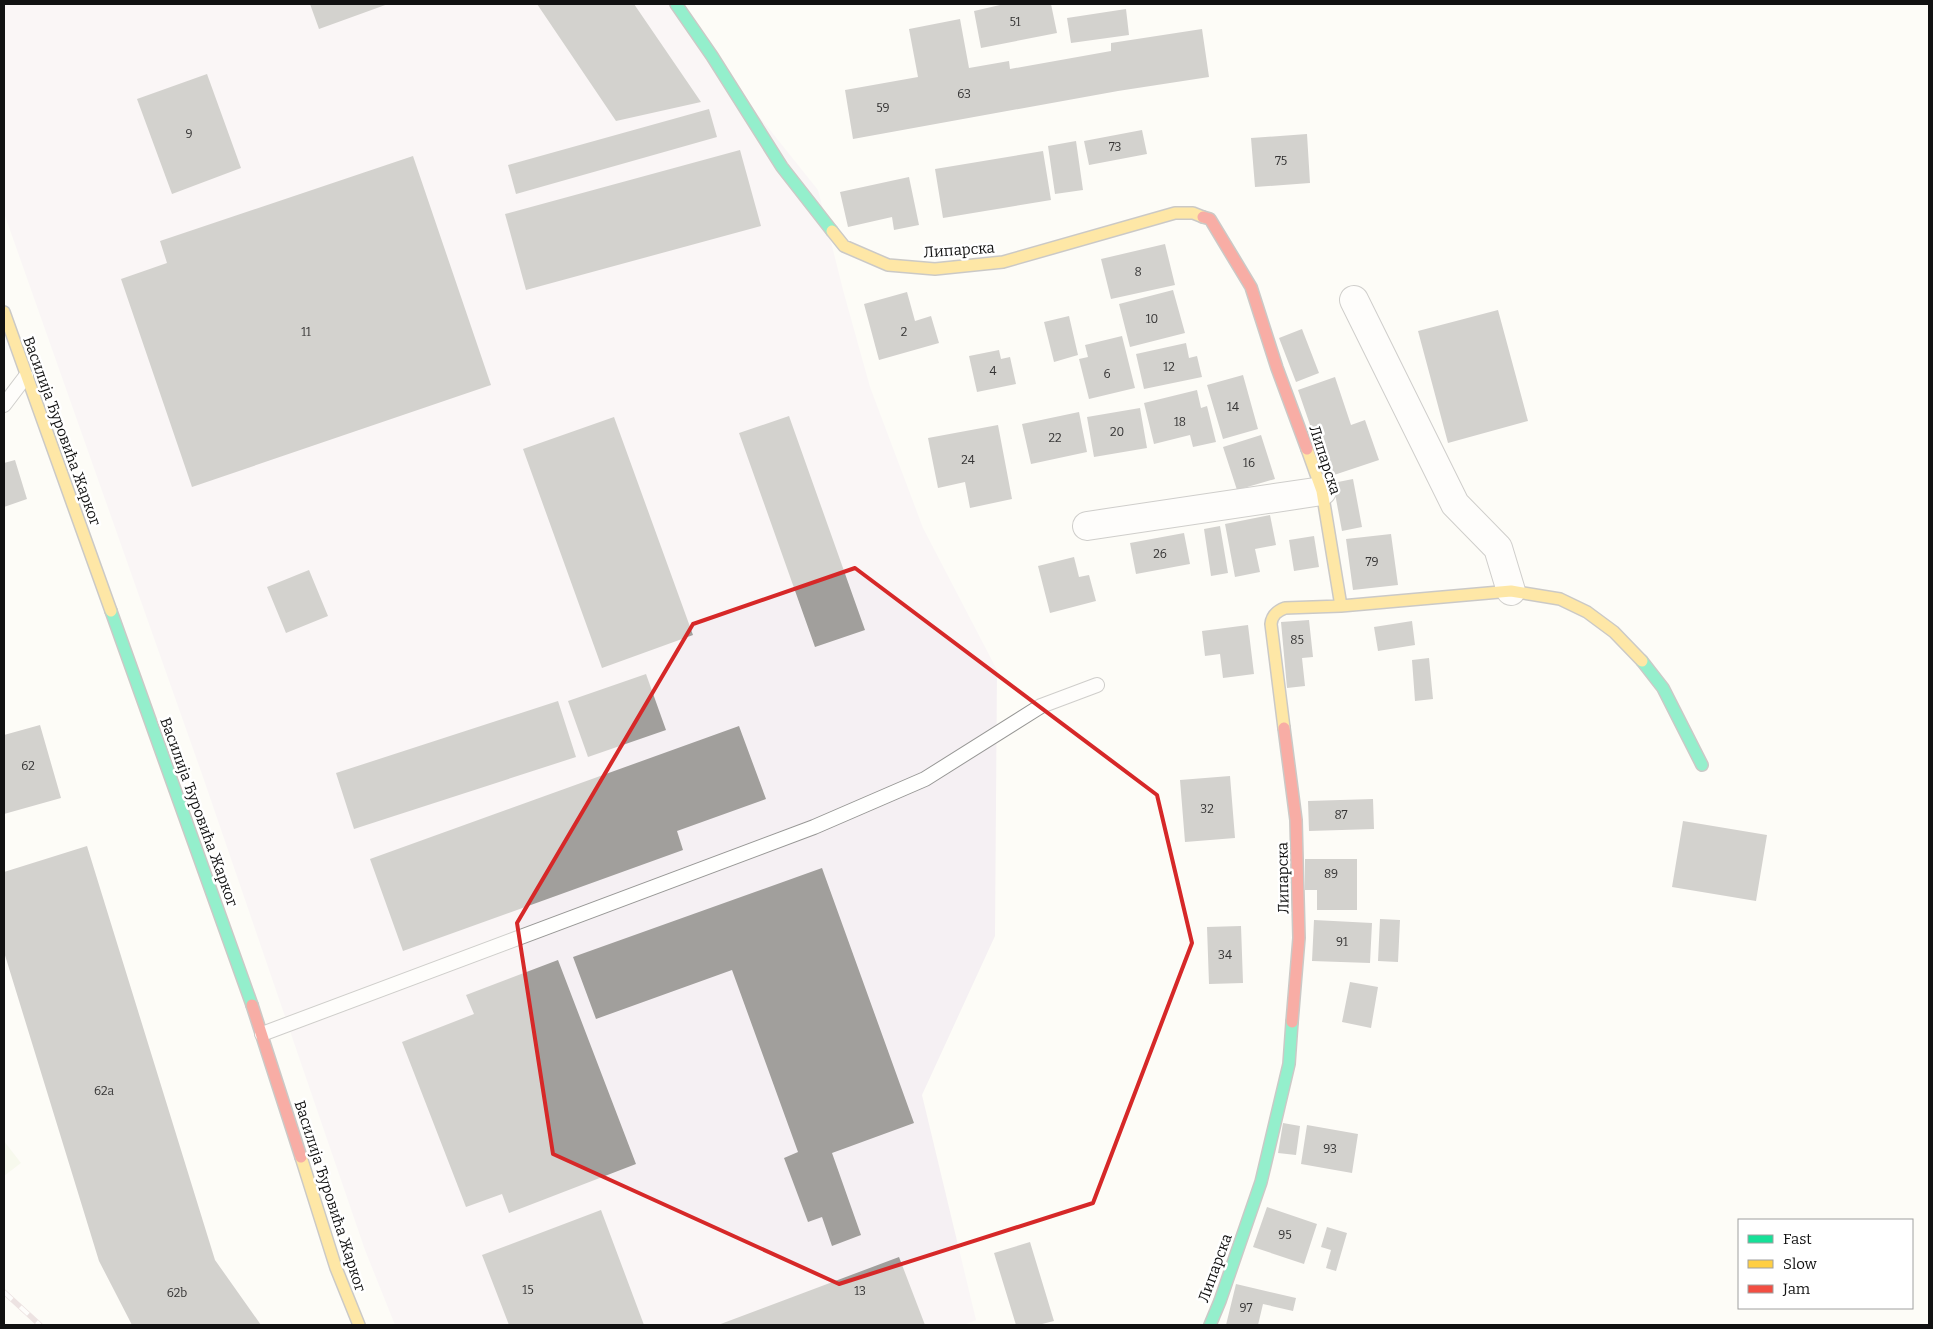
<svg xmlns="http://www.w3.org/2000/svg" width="1933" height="1329" font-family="Bitter,serif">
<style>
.industrial{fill:#f5f0f3}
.pitch{fill:#f0f6e1}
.building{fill:#a19f9c}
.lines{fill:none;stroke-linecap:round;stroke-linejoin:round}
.lane-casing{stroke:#979795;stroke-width:16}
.street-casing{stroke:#979795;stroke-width:30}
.fast-casing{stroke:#8e8d8b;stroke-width:14}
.slow-casing{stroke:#8e8d8b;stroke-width:14}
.jam-casing{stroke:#8e8d8b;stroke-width:14}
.lane{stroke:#fffffe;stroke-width:14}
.street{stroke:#fffffe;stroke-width:28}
.fast{stroke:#16e098;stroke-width:11}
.slow{stroke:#ffcf43;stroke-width:11}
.jam{stroke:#f24e42;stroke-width:11}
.rail-casing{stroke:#d9c6c7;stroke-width:5.5}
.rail{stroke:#fff;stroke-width:4;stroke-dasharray:11;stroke-linecap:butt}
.marked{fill:none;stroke:#d62828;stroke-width:4;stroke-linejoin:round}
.labels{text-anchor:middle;stroke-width:5;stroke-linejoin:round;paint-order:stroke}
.number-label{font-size:12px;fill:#353434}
.street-label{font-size:15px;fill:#111;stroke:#fff}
</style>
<rect width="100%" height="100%" fill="#fdfcf7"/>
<path class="industrial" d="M4 4H680L758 115 818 190 843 290 870 387 923 528 997 670 995 936 922 1095 976 1320 964 1325H395L365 1250 203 777 4 213Z"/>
<path class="pitch" d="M4 1141 21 1163 4 1176Z"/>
<path class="building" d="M310 4H388L319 29Z
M537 4H634L701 102 616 121Z
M1000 4H1051L1057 33 981 48 974 11 1000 5Z
M1126 9 1129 35 1071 43 1067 18Z
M960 19 969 68 1009 61 1010 69 1111 51V43L1202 29 1209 77 1118 91 853 139 845 90 918 77 909 29Z
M207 74 241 168 172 194 137 99Z
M709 109 717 137 516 194 508 165Z
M1142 130 1147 154 1089 165 1084 141Z
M1307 134 1310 183 1255 187 1251 138Z
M1076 141 1083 190 1055 194 1048 146Z
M740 150 761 226 526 290 505 214Z
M1043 151 1051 200 943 218 935 169Z
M413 156 491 385 192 487 121 279 167 263 160 241Z
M909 177 919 225 894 230 892 217 848 227 840 192Z
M1165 244 1175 285 1111 299 1101 259Z
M1173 290 1185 333 1130 347 1119 304Z
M907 292 915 321 931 316 939 343 879 360 864 304Z
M1498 310 1528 421 1448 443 1418 331Z
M1069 316 1078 355 1054 362 1044 322Z
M1302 329 1319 373 1296 382 1279 338Z
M1122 336 1135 388 1089 399 1079 359 1088 357 1085 345Z
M1186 343 1189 358 1197 356 1202 377 1144 389 1136 354Z
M999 350 1001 359 1010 357 1016 384 977 392 969 356Z
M1243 375 1258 429 1223 439 1207 385Z
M1335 377 1351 425 1365 420 1379 460 1328 477 1298 390Z
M1197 390 1201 408 1207 406 1216 442 1193 447 1190 435 1154 444 1144 403Z
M1140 408 1147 448 1094 457 1087 417Z
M1079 412 1087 452 1031 464 1022 424Z
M789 416 865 630 815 647 739 433Z
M614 417 693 635 602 668 523 449Z
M998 425 1012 499 970 508 965 482 938 488 928 438Z
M1261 435 1275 479 1237 490 1223 447Z
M15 460 27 499 4 507V463Z
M1353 479 1362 527 1342 531 1333 483Z
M1270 515 1276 545 1255 549 1260 572 1235 577 1225 524Z
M1220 526 1228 573 1211 576 1204 529Z
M1184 533 1190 564 1136 574 1130 543Z
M1391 534 1398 585 1353 590 1346 539Z
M1314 536 1319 567 1294 571 1289 540Z
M1074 557 1079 577 1089 575 1096 601 1050 613 1038 566Z
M309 570 328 616 286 633 267 587Z
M1309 620 1313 657 1302 658 1305 686 1287 688 1281 622Z
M1412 621 1415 645 1378 651 1374 627Z
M1248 625 1254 674 1223 678 1220 654 1205 656 1202 631Z
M1429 658 1433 699 1415 701 1412 660Z
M646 674 666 730 588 757 568 701Z
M558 701 576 757 354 829 336 773Z
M40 725 61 798 4 814V735Z
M739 726 766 799 677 831 683 850 403 951 370 859Z
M1230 776 1235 838 1185 842 1180 780Z
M1373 799 1374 829 1309 831 1308 801Z
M1683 821 1767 835 1756 901 1672 887Z
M87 846 215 1260 261 1325H132L99 1261 4 952V872Z
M1305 859H1357V910H1317V890H1305Z
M822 868 914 1123 832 1153 861 1235 832 1246 822 1217 808 1222 784 1158 798 1152 732 970 596 1019 573 957Z
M1380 919 1400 920 1398 962 1378 961Z
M1314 920 1372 923 1370 963 1312 961Z
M1241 926 1243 983 1209 984 1207 927Z
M558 960 636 1164 509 1213 502 1194 466 1207 402 1042 474 1014 466 995Z
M1350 982 1378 987 1371 1028 1342 1022Z
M1283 1123 1300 1126 1296 1155 1278 1153Z
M1307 1125 1358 1134 1352 1173 1301 1164Z
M1267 1207 1317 1224 1304 1264 1253 1247Z
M601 1210 644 1325H509L482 1255Z
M1327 1227 1347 1233 1336 1271 1326 1268 1331 1250 1321 1247Z
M1030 1242 1054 1321 1038 1325H1016L994 1253Z
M899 1257 925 1325H718Z
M1236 1284 1296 1298 1293 1311 1263 1304 1258 1325H1226Z"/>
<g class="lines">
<g class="lane-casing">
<path id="lane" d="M4 405 26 376
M262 1034 814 827 925 779 1041 706 1097 685"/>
</g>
<g class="street-casing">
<path id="street" d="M1354 300 1455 504 1498 548 1511 591
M1087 526 1322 491"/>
</g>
<g class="fast-casing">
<path id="fast" d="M676 4 712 56 782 167 832 231
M111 611 252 1005
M1642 661 1663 688 1702 765
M1210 1325 1220 1301 1261 1182 1289 1064 1292 1022"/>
</g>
<g class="slow-casing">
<path id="slow" d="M832 231 844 246 888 265 935 269 1003 262 1175 213H1193L1203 217
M4 312 111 611
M1341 606 1511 591 1560 599 1587 612 1614 632 1642 661
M1284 728 1271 624C1272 615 1277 611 1285 608L1341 606 1322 491 1307 449
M301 1157 336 1268 359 1325"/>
</g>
<g class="jam-casing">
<path id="jam" d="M1203 217 1210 219 1251 287 1277 368 1307 449
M1284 728 1296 820 1299 938 1292 1022
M252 1005 301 1157"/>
</g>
<use href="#lane" class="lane"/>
<use href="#street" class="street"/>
<use href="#fast" class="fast"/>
<use href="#slow" class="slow"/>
<use href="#jam" class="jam"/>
<g class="rail-casing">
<path id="rail" d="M4 1292 40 1325"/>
</g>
<use href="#rail" class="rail"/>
</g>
<path d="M0 0H1933V1329H0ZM855 568 1157 795 1192 943 1093 1203 839 1284 553 1154 517 923 693 624Z" fill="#fdfcf7" fill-opacity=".55" fill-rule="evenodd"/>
<path class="marked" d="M855 568 1157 795 1192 943 1093 1203 839 1284 553 1154 517 923 693 624Z"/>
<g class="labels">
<g class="number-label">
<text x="1015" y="26">51</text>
<text x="964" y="98">63</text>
<text x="883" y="112">59</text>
<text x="189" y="138">9</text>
<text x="1115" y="151">73</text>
<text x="1281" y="165">75</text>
<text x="1138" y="276">8</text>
<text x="1152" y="323">10</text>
<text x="306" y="336">11</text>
<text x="904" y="336">2</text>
<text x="1169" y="371">12</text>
<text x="993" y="375">4</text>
<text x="1107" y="378">6</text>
<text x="1233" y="411">14</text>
<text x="1180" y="426">18</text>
<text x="1117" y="436">20</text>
<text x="1055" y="442">22</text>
<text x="968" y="464">24</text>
<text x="1249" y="467">16</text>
<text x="1160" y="558">26</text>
<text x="1372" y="566">79</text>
<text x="1297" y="644">85</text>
<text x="28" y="770">62</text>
<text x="1207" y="813">32</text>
<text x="1341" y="819">87</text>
<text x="1331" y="878">89</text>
<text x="1342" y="946">91</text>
<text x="1225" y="959">34</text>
<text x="104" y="1095">62a</text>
<text x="1330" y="1153">93</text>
<text x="1285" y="1239">95</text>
<text x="528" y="1294">15</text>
<text x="860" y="1295">13</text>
<text x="177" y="1297">62b</text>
<text x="1246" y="1312">97</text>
</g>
<g class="street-label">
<text transform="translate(959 250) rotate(-4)" y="5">Липарска</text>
<text transform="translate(62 431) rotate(70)" y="5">Василија Ђуровића Жарког</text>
<text transform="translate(1325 460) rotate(72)" y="5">Липарска</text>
<text transform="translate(199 812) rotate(70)" y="5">Василија Ђуровића Жарког</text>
<text transform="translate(1283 878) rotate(-91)" y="5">Липарска</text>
<text transform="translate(330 1196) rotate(72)" y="5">Василија Ђуровића Жарког</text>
<text transform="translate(1215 1268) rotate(-70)" y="5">Липарска</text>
</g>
</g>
<rect width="1933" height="1329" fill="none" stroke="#111111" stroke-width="10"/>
<rect x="1738" y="1219" width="175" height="90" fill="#ffffff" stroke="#a0a0a0"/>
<rect x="1748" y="1235" width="25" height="8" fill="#16e098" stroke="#a0a0a0"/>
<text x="1783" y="1244" font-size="15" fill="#111111">Fast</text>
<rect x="1748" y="1260" width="25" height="8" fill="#ffcf43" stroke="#a0a0a0"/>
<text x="1783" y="1269" font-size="15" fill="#111111">Slow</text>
<rect x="1748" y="1285" width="25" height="8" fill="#f24e42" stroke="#a0a0a0"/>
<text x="1783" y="1294" font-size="15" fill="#111111">Jam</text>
</svg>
